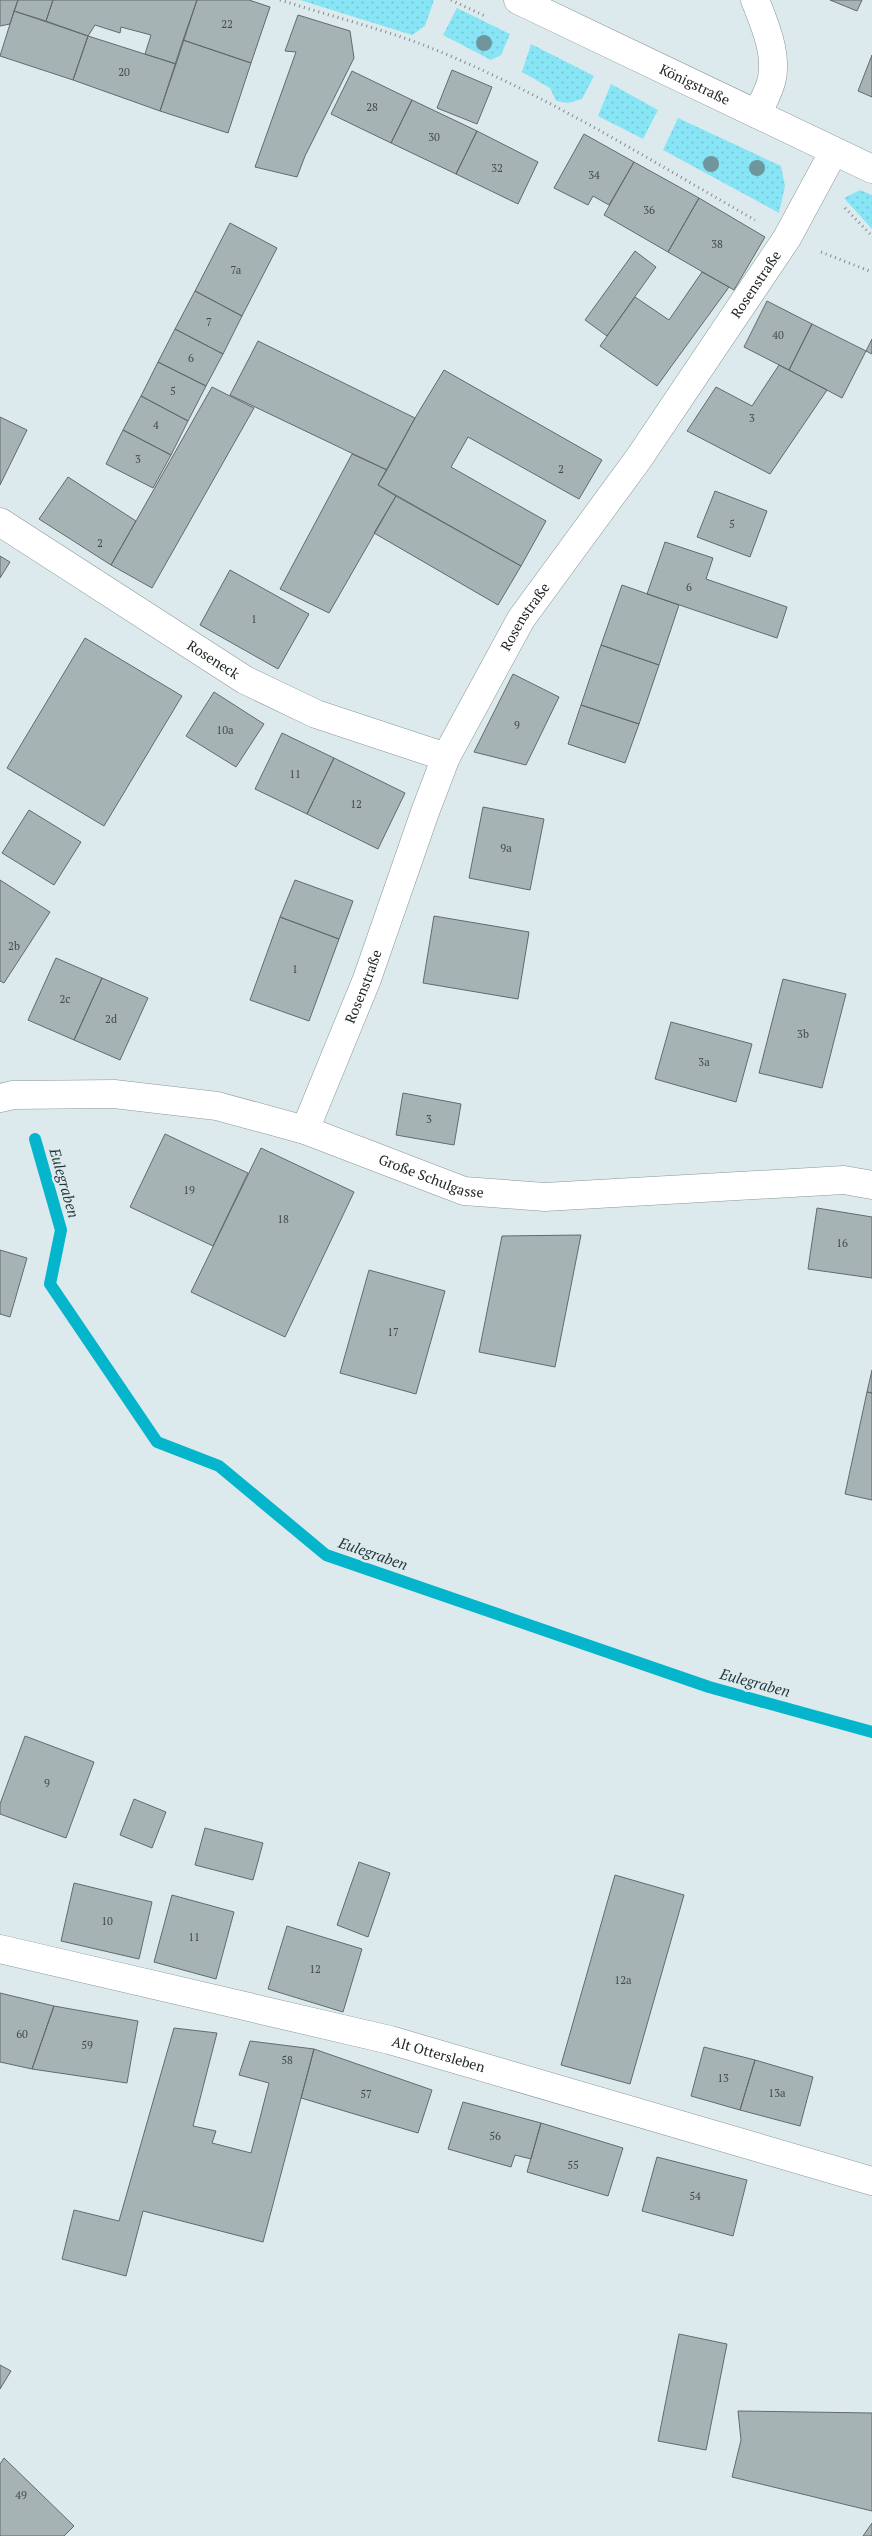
<svg xmlns="http://www.w3.org/2000/svg" width="872" height="2536" font-family="'PT Serif',serif">
<style>
.grass{fill:url(#grass-dots)}
.lines{fill:none;stroke-linecap:round;stroke-linejoin:round}
.stream{stroke:#04b5cb;stroke-width:12}
.building{fill:#a6b3b5;stroke:#606b6d}
.minor-casing{stroke:#8a9698;stroke-width:29}
.tertiary-casing{stroke:#8a9698;stroke-width:29}
.path{stroke:#818a8c;stroke-width:3;stroke-dasharray:1 4;stroke-linecap:butt}
.minor{stroke:#fff;stroke-width:28}
.tertiary{stroke:#fff;stroke-width:28}
.tree{fill:#6f969d}
.labels{text-anchor:middle;stroke-width:5;stroke-linejoin:round;paint-order:stroke}
.number-label{font-size:11px;fill:#444b4c}
.street-label{font-size:14px;fill:#232829;stroke:#ddeaed}
.water-label{font-size:15px;font-style:italic;fill:#1e363a;stroke:#ddeaed}
</style>
<defs>
<pattern id="grass-dots" width="8" height="8" patternUnits="userSpaceOnUse" patternTransform="scale(1.25)"><rect width="8" height="8" fill="#87e5f5"/><path d="M2 2h.1M6 6h.1" fill="none" stroke="#74c4d2" stroke-width="1.8" stroke-linecap="round"/></pattern>
</defs>
<rect width="100%" height="100%" fill="#ddeaed"/>
<path class="grass" d="M300 0H434L425 26 412 35Z
M457 8 510 34 501 55 491 60 443 35Z
M531 44 594 76 582 99 568 103 556 101 550 88 522 72Z
M611 84 658 110 643 139 598 116Z
M678 118 781 166 785 186 779 213 663 150Z
M860 190 872 195V229L844 198Z"/>
<g class="lines">
<path class="stream" d="M35 1139 61 1230 50 1284 157 1442 219 1466 326 1555 709 1687 872 1732"/>
</g>
<path class="building" d="M0 0H18L10 24 0 26Z
M18 0H53L46 21 14 11Z
M53 0H197L176 64 145 54 151 35 121 27 120 33 95 25 88 36 46 21Z
M197 0H249L270 7 251 63 183 40Z
M830 0H862L857 11Z
M14 11 88 36 73 80 0 56Z
M298 15 350 31 354 58 305 156 297 177 255 167 296 52 285 51Z
M88 36 176 64 160 111 73 80Z
M183 40 251 63 228 133 160 111Z
M872 55V97L858 91Z
M452 70 492 87 477 124 437 108Z
M352 71 412 100 391 143 331 114Z
M412 100 477 131 456 174 391 143Z
M477 131 538 162 518 204 456 174Z
M584 134 634 162 609 205 593 196 588 205 554 188Z
M634 162 699 198 668 252 604 215Z
M699 198 765 237 734 290 668 252Z
M230 223 277 248 242 316 195 291Z
M635 251 656 267 607 336 585 320Z
M702 272 729 287 657 386 600 346 635 297 669 320Z
M195 291 242 316 223 354 175 329Z
M767 301 812 324 789 370 744 347Z
M812 324 866 351 842 398 789 370Z
M175 329 223 354 206 386 158 362Z
M872 339V354L866 351Z
M258 341 415 418 387 470 230 395Z
M158 362 206 386 188 421 141 396Z
M779 365 827 390 770 474 687 431 716 387 752 406Z
M444 370 602 460 579 499 468 437 451 467 546 521 521 566 378 485 415 418Z
M212 387 254 408 152 588 111 565Z
M141 396 188 421 171 455 123 430Z
M0 417 27 430 0 485Z
M123 430 171 455 153 488 106 464Z
M352 454 387 470 378 485 396 496 329 613 280 589Z
M68 477 136 521 111 565 39 519Z
M715 491 767 511 750 557 697 537Z
M396 496 521 566 498 605 374 533Z
M665 542 713 558 706 579 787 607 777 638 647 594Z
M0 556 10 562 0 578Z
M230 570 309 614 278 669 200 625Z
M622 585 679 605 659 665 601 645Z
M85 638 182 696 104 826 7 768Z
M601 645 659 665 639 724 581 705Z
M513 674 559 697 526 765 474 752Z
M214 692 264 724 236 767 186 736Z
M581 705 639 724 625 763 568 744Z
M282 733 334 758 307 814 255 789Z
M334 758 405 793 378 849 307 814Z
M483 807 544 819 530 890 469 878Z
M29 810 81 842 54 885 2 853Z
M0 880 50 912 4 983 0 981Z
M295 880 353 901 339 939 280 917Z
M434 916 529 932 518 999 423 983Z
M280 917 339 939 309 1021 250 1000Z
M56 958 102 978 74 1040 28 1020Z
M102 978 148 998 120 1060 74 1040Z
M783 979 846 994 822 1088 759 1073Z
M671 1022 752 1044 736 1102 655 1079Z
M403 1093 461 1104 454 1145 396 1135Z
M165 1134 248 1173 213 1246 130 1207Z
M261 1148 354 1192 285 1337 191 1292Z
M817 1208 872 1217V1278L808 1269Z
M581 1235 555 1367 479 1352 502 1236Z
M0 1250 27 1258 10 1317 0 1314Z
M369 1270 445 1291 416 1394 340 1373Z
M872 1370V1393L867 1392Z
M867 1392 872 1393V1500L845 1494Z
M25 1736 94 1762 66 1838 0 1814V1804Z
M134 1799 166 1812 152 1848 120 1835Z
M205 1828 263 1843 253 1880 195 1865Z
M359 1862 390 1873 368 1937 337 1925Z
M615 1875 684 1895 630 2084 561 2065Z
M74 1883 152 1902 139 1959 61 1941Z
M172 1895 234 1912 216 1979 154 1962Z
M287 1926 362 1949 343 2012 268 1989Z
M0 1993 54 2006 32 2069 0 2062Z
M54 2006 138 2021 127 2083 32 2069Z
M174 2028 217 2033 193 2126 216 2131 212 2143 251 2153 269 2083 239 2075 250 2041 314 2049 263 2242 143 2211 126 2276 62 2259 74 2210 119 2221Z
M704 2047 755 2060 740 2110 691 2096Z
M314 2049 432 2090 418 2133 301 2098Z
M755 2060 813 2077 800 2126 740 2110Z
M463 2102 541 2123 531 2159 515 2155 511 2167 448 2149Z
M541 2123 623 2148 608 2196 527 2172Z
M657 2157 747 2180 733 2236 642 2211Z
M679 2334 727 2344 706 2450 658 2441Z
M0 2365 11 2371 0 2389Z
M738 2411 872 2413V2511L732 2477 741 2440Z
M4 2458 74 2526 64 2536H0V2464Z
M872 2523V2536H863Z"/>
<g class="lines">
<g class="minor-casing">
<g id="minor">
<path d="M755 0C764 23 777 52 772 78 770 90 762 103 757 114"/>
<path id="s1" d="M0 522 245 680 316 714 446 757"/>
<path id="s2" d="M0 1098 13 1095 114 1094 217 1106 305 1130 464 1191 545 1197 844 1180 872 1185"/>
<path id="s3" d="M305 1130 367 979 425 812 446 757 521 619 639 458 787 238 834 151"/>
<path id="s4" d="M0 1949 390 2040 872 2181"/>
</g>
</g>
<g class="tertiary-casing">
<g id="tertiary">
<path id="s5" d="M518 0 872 169"/>
</g>
</g>
<path class="path" d="M280 0C327 15 375 27 421 44 539 90 646 158 755 220
M451 0 485 16
M845 208 872 236
M821 252 872 272"/>
<use href="#minor" class="minor"/>
<use href="#tertiary" class="tertiary"/>
</g>
<g class="tree">
<circle cx="484" cy="43" r="8"/>
<circle cx="711" cy="164" r="8"/>
<circle cx="757" cy="168" r="8"/>
</g>
<g class="labels">
<g class="number-label">
<text x="227" y="28">22</text>
<text x="124" y="76">20</text>
<text x="372" y="111">28</text>
<text x="434" y="141">30</text>
<text x="497" y="172">32</text>
<text x="594" y="179">34</text>
<text x="649" y="214">36</text>
<text x="717" y="248">38</text>
<text x="236" y="274">7a</text>
<text x="209" y="326">7</text>
<text x="778" y="339">40</text>
<text x="191" y="362">6</text>
<text x="173" y="395">5</text>
<text x="752" y="422">3</text>
<text x="156" y="429">4</text>
<text x="138" y="463">3</text>
<text x="561" y="473">2</text>
<text x="732" y="528">5</text>
<text x="100" y="547">2</text>
<text x="689" y="591">6</text>
<text x="254" y="623">1</text>
<text x="517" y="729">9</text>
<text x="225" y="734">10a</text>
<text x="295" y="778">11</text>
<text x="356" y="808">12</text>
<text x="506" y="852">9a</text>
<text x="14" y="950">2b</text>
<text x="295" y="973">1</text>
<text x="65" y="1003">2c</text>
<text x="111" y="1023">2d</text>
<text x="803" y="1038">3b</text>
<text x="704" y="1066">3a</text>
<text x="429" y="1123">3</text>
<text x="189" y="1194">19</text>
<text x="283" y="1223">18</text>
<text x="842" y="1247">16</text>
<text x="393" y="1336">17</text>
<text x="47" y="1787">9</text>
<text x="107" y="1925">10</text>
<text x="194" y="1941">11</text>
<text x="315" y="1973">12</text>
<text x="623" y="1984">12a</text>
<text x="22" y="2038">60</text>
<text x="87" y="2049">59</text>
<text x="287" y="2064">58</text>
<text x="723" y="2082">13</text>
<text x="777" y="2097">13a</text>
<text x="366" y="2098">57</text>
<text x="495" y="2140">56</text>
<text x="573" y="2169">55</text>
<text x="695" y="2200">54</text>
<text x="21" y="2499">49</text>
</g>
<g class="street-label">
<text dy="5" stroke="none"><textPath href="#s5" startOffset="196">Königstraße</textPath></text>
<text dy="5" stroke="none"><textPath href="#s3" startOffset="965">Rosenstraße</textPath></text>
<text dy="5" stroke="none"><textPath href="#s3" startOffset="560">Rosenstraße</textPath></text>
<text dy="5" stroke="none"><textPath href="#s1" startOffset="254">Roseneck</textPath></text>
<text dy="5" stroke="none"><textPath href="#s3" startOffset="155">Rosenstraße</textPath></text>
<text dy="5" stroke="none"><textPath href="#s2" startOffset="444">Große Schulgasse</textPath></text>
<text dy="5" stroke="none"><textPath href="#s4" startOffset="451">Alt Ottersleben</textPath></text>
</g>
<g class="water-label">
<text transform="translate(64 1183) rotate(74)" y="5">Eulegraben</text>
<text transform="translate(373 1554) rotate(19)" y="5">Eulegraben</text>
<text transform="translate(755 1683) rotate(15)" y="5">Eulegraben</text>
</g>
</g>
</svg>
